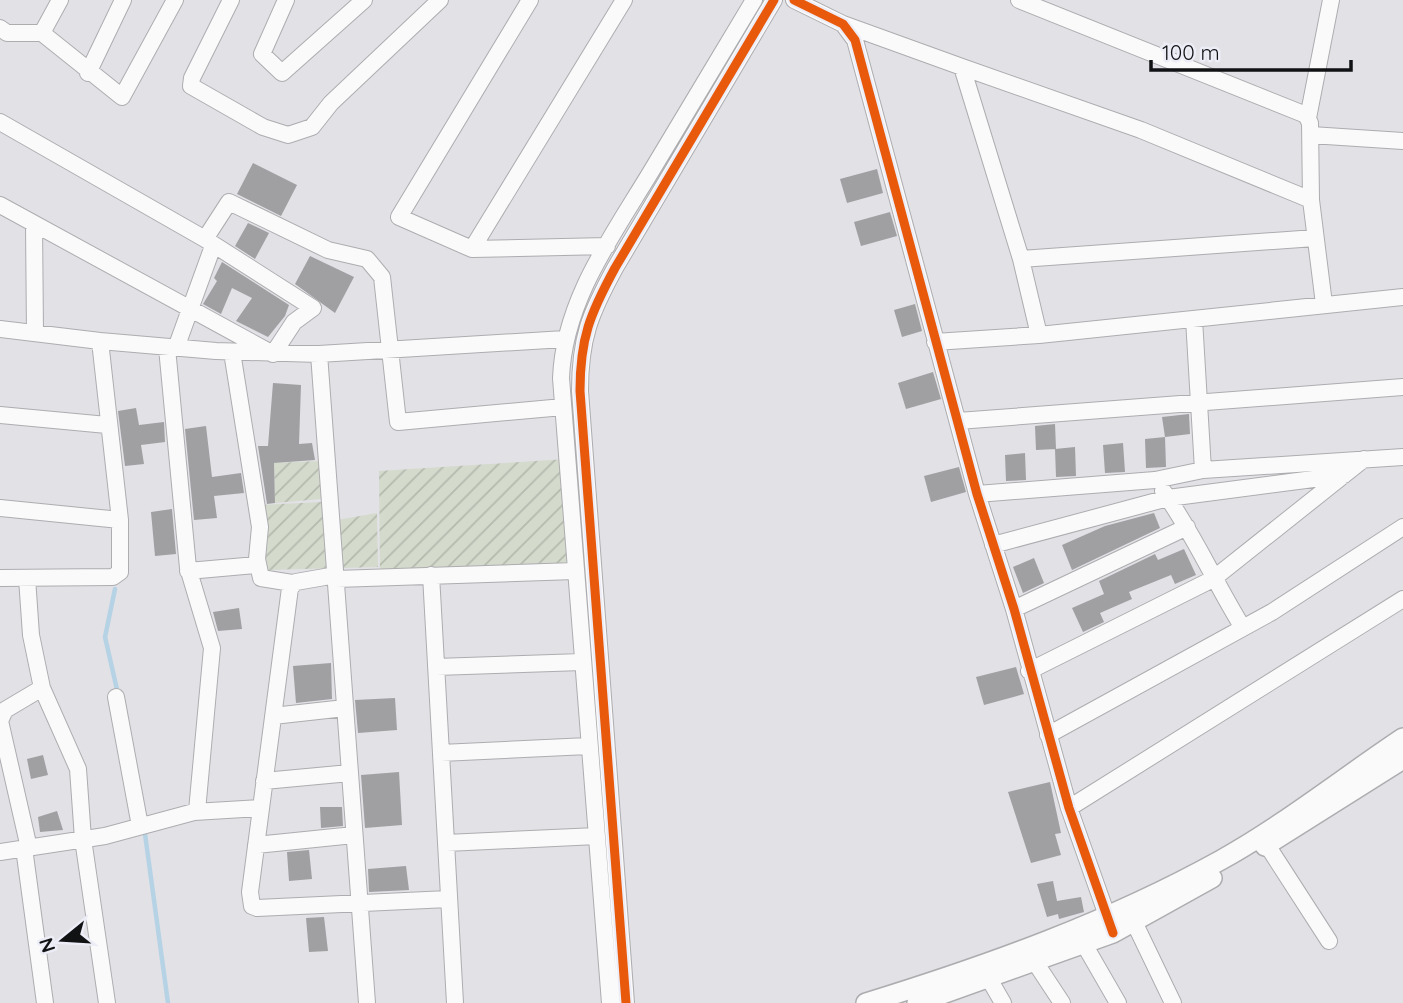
<svg xmlns="http://www.w3.org/2000/svg" width="1403" height="1003" font-family="Quicksand,sans-serif">
<style>
.garden{fill:url(#garden-furrows)}
.lines{fill:none;stroke-linecap:round;stroke-linejoin:round}
.stream{stroke:#b6d3e5;stroke-width:4.5}
.building{fill:#a0a0a3}
.minor-casing{stroke:#adadb0;stroke-width:18}
.major-casing{stroke:#adadb0;stroke-width:22}
.minor{stroke:#fafafb;stroke-width:16}
.major{stroke:#fafafb;stroke-width:19}
.cycleway-casing{stroke:#ecedf6;stroke-width:13}
.cycleway{stroke:#e8590c;stroke-width:9}
</style>
<defs>
<pattern id="garden-furrows" width="10" height="10" patternUnits="userSpaceOnUse" patternTransform="scale(1.75)"><rect width="10" height="10" fill="#d4dacc"/><path d="M-1 1l2-2M0 10L10 0M9 11l2-2" fill="none" stroke="#b5baae"/></pattern>
</defs>
<rect width="100%" height="100%" fill="#e1e1e6"/>
<path class="garden" d="M567 459 575 571 380 578 379 471Z
M320 461 321 499 275 503 274 463Z
M322 502 326 522 377 513 378 567 266 570 260 505Z"/>
<g class="lines">
<path class="stream" d="M115 589 105 637 118 694
M145 834 168 1003"/>
</g>
<path class="building" d="M253 163 297 185 281 216 237 194Z
M877 169 883 193 847 203 840 179Z
M890 212 897 236 861 246 854 222Z
M248 223 269 233 255 259 235 246Z
M310 256 354 277 335 313 295 284Z
M222 262 289 305 285 316 268 337 236 321 252 298 232 288 221 314 203 304 217 281 214 278Z
M915 304 922 331 902 337 894 310Z
M933 372 941 399 906 409 898 383Z
M273 383 301 385 299 444 312 443 315 460 274 463 275 503 267 504 258 446H268Z
M136 408 139 425 164 422 165 442 141 445 144 464 125 466 118 411Z
M1189 414 1190 434 1165 437 1162 417Z
M1055 424 1056 449 1036 450 1035 426Z
M206 426 212 477 241 473 244 493 214 496 217 518 194 520 185 429Z
M1165 437 1166 467 1146 468 1145 439Z
M1123 443 1125 472 1105 473 1103 445Z
M1075 447 1076 476 1056 477 1055 449Z
M1025 453 1026 480 1006 481 1005 455Z
M959 467 966 492 931 502 924 476Z
M172 509 176 554 155 556 151 512Z
M1154 513 1160 528 1072 570 1062 545 1105 526Z
M1184 549 1196 575 1175 584 1171 575 1129 592 1132 599 1100 613 1104 622 1083 632 1072 608 1104 594 1099 581 1155 554 1158 560Z
M1034 558 1044 583 1023 593 1013 567Z
M239 608 242 629 218 631 213 612Z
M331 663 332 699 296 703 293 666Z
M1016 667 1024 694 984 705 976 677Z
M395 698 397 730 358 733 355 700Z
M43 755 48 775 31 779 27 759Z
M399 772 402 825 365 828 361 775Z
M1050 782 1061 833 1055 834 1061 855 1031 863 1008 792Z
M320 807H342L343 826 321 828Z
M57 811 63 830 40 832 38 817Z
M309 850 312 879 289 881 287 852Z
M406 866 409 890 369 892 368 869Z
M1053 881 1057 901 1081 897 1084 912 1059 919 1058 914 1047 917 1037 884Z
M324 917 328 951 309 952 306 918Z"/>
<g class="lines">
<g class="minor-casing">
<path id="minor" d="M231 0 192 78 191 86 263 127 288 135 312 127 331 103 440 0
M286 0 262 54 282 73 364 0
M530 0 399 217 472 249 624 0
M794 0 843 24 855 40 977 494 1014 609 1069 808 1110 924
M1019 0 1306 115 1310 123 1311 200
M843 24 962 67
M0 28 7 33H42L122 97 175 0
M42 33 60 0
M88 73 123 0
M1308 118 1331 0
M0 122 205 239 313 308 294 322 273 354 0 205
M1311 135 1403 141
M34 224 35 333
M205 239 229 202 328 250 367 259 382 277 398 422 563 407
M472 249 607 246
M1021 259 1315 238
M1194 319 1203 470
M0 329 100 341 120 520V572L113 577 0 578
M1039 335 1021 259 962 67 1141 130 1311 200 1324 304
M100 341 216 351 319 354 565 339
M935 342 1039 335 1403 297
M167 348 188 568 212 648 197 811
M176 348 213 246
M232 352 260 527 257 559 261 578 292 583
M319 354 367 1003
M0 415 107 425
M958 421 1403 387
M1163 491C1194 534 1215 583 1243 628
M977 494 1155 480 1203 470 1403 457
M0 508 120 520
M993 545 1168 498 1344 475
M188 571 257 565
M336 575 296 582 290 588 250 892 252 906 257 908 448 899
M431 575 455 1003
M27 578 31 635 42 688 78 769 83 839 107 1003
M336 579 575 571
M1014 609 1187 527
M436 667 582 662
M1029 671 1213 579 1364 459
M116 697 140 826
M273 716 345 708
M1048 735 1272 612 1403 527
M441 753 588 746
M264 781 350 773
M1069 808 1403 599
M446 843 597 836
M256 845 354 835
M1267 845 1329 941
M24 848 45 1003
M29 848 0 721 5 710 42 688
M0 852 105 836 194 812 261 808
M1135 924 1173 1003
M1084 944 1118 1003
M1035 962 1062 1003
M988 977 1003 1003
M610 1003 561 378C564 300 613 235 652 170 686 113 720 57 754 0
M626 1003 580 391C580 338 590 314 615 268L774 0"/>
</g>
<g class="major-casing">
<path id="major" d="M1265 846 1403 759
M866 1003C989 965 1109 922 1221 860 1284 825 1343 778 1403 738
M917 1003 1113 933 1212 878"/>
</g>
<use href="#minor" class="minor"/>
<use href="#major" class="major"/>
<g class="cycleway-casing">
<path id="cycleway" d="M794 0 843 24 855 40 977 494 1014 609 1069 808 1113 933
M626 1003 580 391C580 338 590 314 615 268L774 0"/>
</g>
<use href="#cycleway" class="cycleway"/>
</g>
<g transform="translate(63 940) rotate(252)" stroke="#ecedf6" stroke-width="5" paint-order="stroke">
<path d="M0-5L12 26L0 18L-12 26Z" fill="#111214"/>
<text y="-10" font-size="19" font-weight="bold" text-anchor="middle" fill="#111214">N</text>
</g>
<path d="M1151 60v10h200v-10" fill="none" stroke="#111214" stroke-width="3.5"/>
<text x="1162" y="60" font-size="21" fill="#111214" stroke="#ecedf6" stroke-width="5" paint-order="stroke">100 m</text>
</svg>
